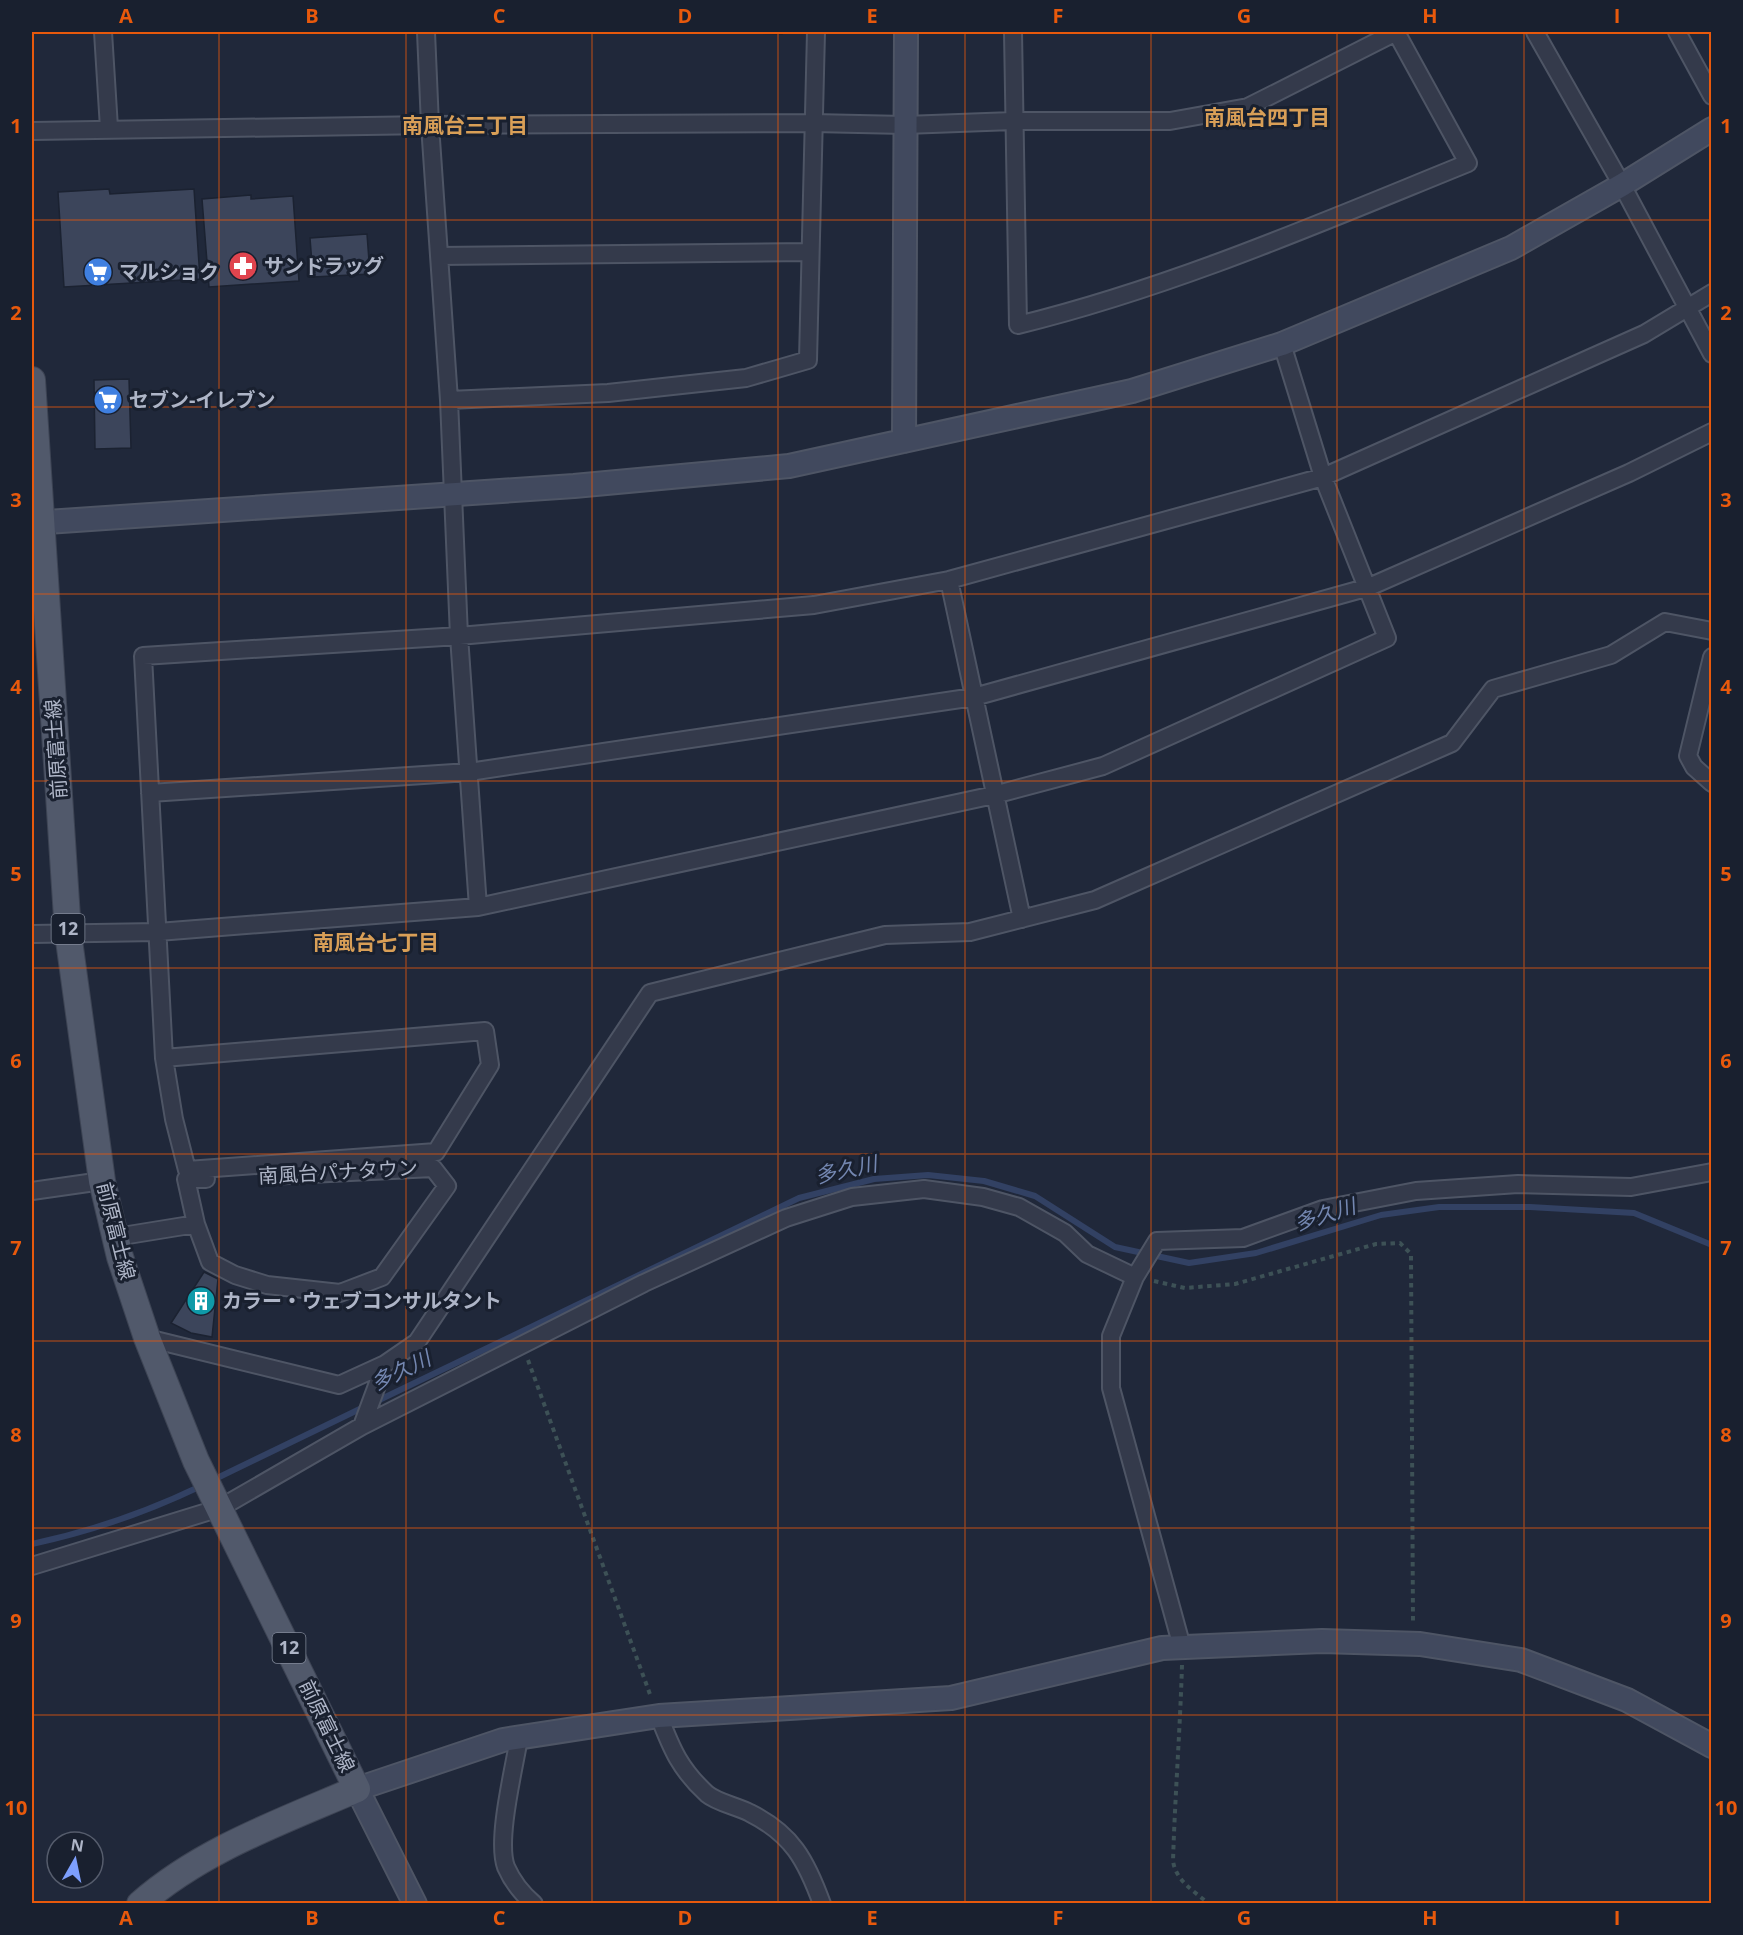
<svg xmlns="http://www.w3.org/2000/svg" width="1743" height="1935" font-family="'Open Sans','Noto Sans JP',sans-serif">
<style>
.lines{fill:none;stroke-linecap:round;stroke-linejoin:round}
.stream{stroke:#324163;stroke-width:6}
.building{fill:#3c455b;stroke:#1b2231;stroke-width:1.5}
.street-casing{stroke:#4e5565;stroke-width:20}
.secondary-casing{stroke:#4e5565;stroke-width:26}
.primary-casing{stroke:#3d4454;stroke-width:28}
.path{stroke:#3d5156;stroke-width:4;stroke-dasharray:4.5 4.5;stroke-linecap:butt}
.street{stroke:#343a4b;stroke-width:16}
.secondary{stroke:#41495e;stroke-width:22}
.primary{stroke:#51596b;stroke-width:26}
.grid{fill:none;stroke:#e8590c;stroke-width:1.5;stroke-opacity:0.55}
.labels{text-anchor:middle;stroke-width:6;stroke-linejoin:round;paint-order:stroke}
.shield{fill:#19202f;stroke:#818899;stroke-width:1.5}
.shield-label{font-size:18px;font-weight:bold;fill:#aeb5c7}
.poi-label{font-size:20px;font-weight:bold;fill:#aeb5c7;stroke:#19202f;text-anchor:start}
.street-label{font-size:20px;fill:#aeb5c7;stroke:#19202f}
.neighbourhood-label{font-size:21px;font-weight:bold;fill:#d99f57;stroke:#19202f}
.water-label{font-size:21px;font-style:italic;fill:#7487b1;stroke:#19202f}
.neatline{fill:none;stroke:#e8590c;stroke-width:2}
.grid-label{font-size:20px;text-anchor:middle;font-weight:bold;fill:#e8590c}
</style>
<rect width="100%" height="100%" fill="#20283a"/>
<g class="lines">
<path class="stream" d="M375 1402 799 1198 874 1179 928 1175 984 1181 1035 1196 1115 1247 1189 1263 1256 1253 1381 1215 1439 1207H1530L1634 1213 1712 1245
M213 1480 366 1406
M32 1544C88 1532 149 1511 201 1486"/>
</g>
<path class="building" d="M736 32H782V34Z
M109 189 110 194 194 189 200 279 64 287 58 192Z
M251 195V199L293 196 299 281 209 287 202 199Z
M367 234 370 274 313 277 310 238Z
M129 379 131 448 95 449 94 380Z
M204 1272 218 1279 212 1337 191 1333 171 1323Z"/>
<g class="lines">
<g class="street-casing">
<path id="street" d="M103 32 109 128
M426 32 430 125 449 400 459 636 478 907
M1013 32 1018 325C1173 287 1320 223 1468 163L1396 32
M1535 32 1622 185 1712 354
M1677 32 1712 96
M32 131 430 125 813 123 905 125 1013 121H1170L1248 107 1396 32
M439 256 810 252
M449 400 608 393 746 378 808 360 816 32
M949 580 1022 919
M1712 657 1688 756 1694 767 1712 783
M150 793 469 772 974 697 1369 587 1629 473 1712 432
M32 934 158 932 478 907 994 795 1103 766 1387 638 1323 477 1282 344
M164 1058 485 1031 490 1065 436 1152 187 1170 174 1119 164 1058 143 656 459 636 814 605 949 580 1323 477 1644 334 1712 293
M32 1191 102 1181
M196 1224 186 1179H206
M116 1237 196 1224 210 1262 235 1275 267 1285 340 1293 382 1277 447 1186 433 1168 268 1176
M147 1338 339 1385 385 1364 417 1342 650 993 885 935 970 932 1095 900 1452 743 1493 689 1611 655 1665 622 1712 631
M362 1426 385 1364
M32 1566 220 1508 362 1426 644 1283 786 1218 852 1197 924 1189 983 1197 1019 1207 1065 1233 1087 1254 1135 1277
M1182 1647 1111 1388V1336L1135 1277 1157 1241 1243 1238 1323 1209 1416 1191 1518 1184 1631 1187 1712 1172
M659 1716C672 1750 680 1769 707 1794 718 1803 737 1806 750 1813 792 1834 806 1860 822 1904
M519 1738C514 1769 496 1840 506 1867 513 1883 521 1893 534 1904"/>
</g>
<g class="secondary-casing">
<path id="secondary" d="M904 441 906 32
M32 523 574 486 789 466 1132 391 1282 344 1511 248 1622 185 1712 129
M415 1904 357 1789 503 1740 659 1716 951 1698 1162 1648 1322 1641 1420 1644 1521 1660 1627 1700 1712 1746"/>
</g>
<g class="primary-casing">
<path id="primary" d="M32 380 68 933 102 1181 120 1257 147 1338 196 1461 357 1789C283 1821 201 1850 140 1904"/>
</g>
<path class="path" d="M1154 1281 1185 1288 1235 1284 1376 1244 1400 1243 1411 1254 1413 1623
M528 1360 651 1697
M1182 1665C1180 1731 1175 1796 1173 1861 1176 1881 1194 1891 1209 1904"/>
<use href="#street" class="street"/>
<use href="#secondary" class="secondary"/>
<use href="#primary" class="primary"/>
</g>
<path class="grid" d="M219 32V1904M406 32V1904M592 32V1904M778 32V1904M965 32V1904M1151 32V1904M1337 32V1904M1524 32V1904M32 220H1712M32 407H1712M32 594H1712M32 781H1712M32 968H1712M32 1154H1712M32 1341H1712M32 1528H1712M32 1715H1712"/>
<defs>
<g id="pharmacy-disc" transform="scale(1.5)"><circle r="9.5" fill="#e0444e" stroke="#19202f"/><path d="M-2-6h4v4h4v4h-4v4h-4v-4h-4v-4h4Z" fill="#fff"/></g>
<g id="supermarket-disc" transform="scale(1.5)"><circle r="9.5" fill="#3f7fe0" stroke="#19202f"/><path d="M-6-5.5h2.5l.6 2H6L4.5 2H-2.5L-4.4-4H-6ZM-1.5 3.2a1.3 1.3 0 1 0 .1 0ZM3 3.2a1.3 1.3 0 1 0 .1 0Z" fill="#fff"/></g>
<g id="building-disc" transform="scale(1.5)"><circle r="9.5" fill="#0f9aa8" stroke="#19202f"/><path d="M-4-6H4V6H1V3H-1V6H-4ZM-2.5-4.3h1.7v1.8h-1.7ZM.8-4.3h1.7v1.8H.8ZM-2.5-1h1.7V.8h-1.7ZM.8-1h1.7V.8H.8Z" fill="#fff"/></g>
</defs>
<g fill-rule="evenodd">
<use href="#pharmacy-disc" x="243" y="266"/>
<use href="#supermarket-disc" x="98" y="272"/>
<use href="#supermarket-disc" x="108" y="400"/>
<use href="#building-disc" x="201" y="1301"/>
</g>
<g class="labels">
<g class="shield">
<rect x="51.5" y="914" width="33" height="30" rx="4.5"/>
<rect x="272.5" y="1633" width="33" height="30" rx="4.5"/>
</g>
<g class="shield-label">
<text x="68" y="935">12</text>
<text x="289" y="1654">12</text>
</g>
<g class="poi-label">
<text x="264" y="273">サンドラッグ</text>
<text x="119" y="279">マルショク</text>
<text x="129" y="407">セブン-イレブン</text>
<text x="222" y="1308">カラー・ウェブコンサルタント</text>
</g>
<g class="street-label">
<text transform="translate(56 749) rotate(-94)" y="7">前原富士線</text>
<text transform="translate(338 1172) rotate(-3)" y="7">南風台パナタウン</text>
<text transform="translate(116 1231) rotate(76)" y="7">前原富士線</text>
<text transform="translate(327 1726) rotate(64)" y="7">前原富士線</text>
</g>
<g class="neighbourhood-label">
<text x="1267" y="125">南風台四丁目</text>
<text x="465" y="133">南風台三丁目</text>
<text x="376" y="950">南風台七丁目</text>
</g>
<g class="water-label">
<text transform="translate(846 1170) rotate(-12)" y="7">多久川</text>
<text transform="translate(1325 1215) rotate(-17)" y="7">多久川</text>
<text transform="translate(401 1371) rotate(-26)" y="7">多久川</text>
</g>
</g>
<rect width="1743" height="1935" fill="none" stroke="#19202f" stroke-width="66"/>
<g transform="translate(75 1860) rotate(9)"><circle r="28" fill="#19202f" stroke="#555c6c" stroke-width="1.5"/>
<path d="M0-4.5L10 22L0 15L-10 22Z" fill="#7d9ffd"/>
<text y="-9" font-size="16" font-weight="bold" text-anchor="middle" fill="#aeb5c7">N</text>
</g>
<rect x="33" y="33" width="1677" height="1869" class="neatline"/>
<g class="grid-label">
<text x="126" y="23">A</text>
<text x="312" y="23">B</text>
<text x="499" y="23">C</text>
<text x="685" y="23">D</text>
<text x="872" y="23">E</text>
<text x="1058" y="23">F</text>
<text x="1244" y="23">G</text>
<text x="1430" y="23">H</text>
<text x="1617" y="23">I</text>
<text x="16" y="133">1</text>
<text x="1726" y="133">1</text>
<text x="16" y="320">2</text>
<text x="1726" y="320">2</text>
<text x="16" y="507">3</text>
<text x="1726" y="507">3</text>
<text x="16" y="694">4</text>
<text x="1726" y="694">4</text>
<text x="16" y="881">5</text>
<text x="1726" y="881">5</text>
<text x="16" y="1068">6</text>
<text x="1726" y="1068">6</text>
<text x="16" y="1255">7</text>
<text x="1726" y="1255">7</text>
<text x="16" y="1442">8</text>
<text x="1726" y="1442">8</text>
<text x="16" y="1628">9</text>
<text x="1726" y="1628">9</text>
<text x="16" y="1815">10</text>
<text x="1726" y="1815">10</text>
<text x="126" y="1925">A</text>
<text x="312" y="1925">B</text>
<text x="499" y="1925">C</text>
<text x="685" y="1925">D</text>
<text x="872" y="1925">E</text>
<text x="1058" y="1925">F</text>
<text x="1244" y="1925">G</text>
<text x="1430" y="1925">H</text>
<text x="1617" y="1925">I</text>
</g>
</svg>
